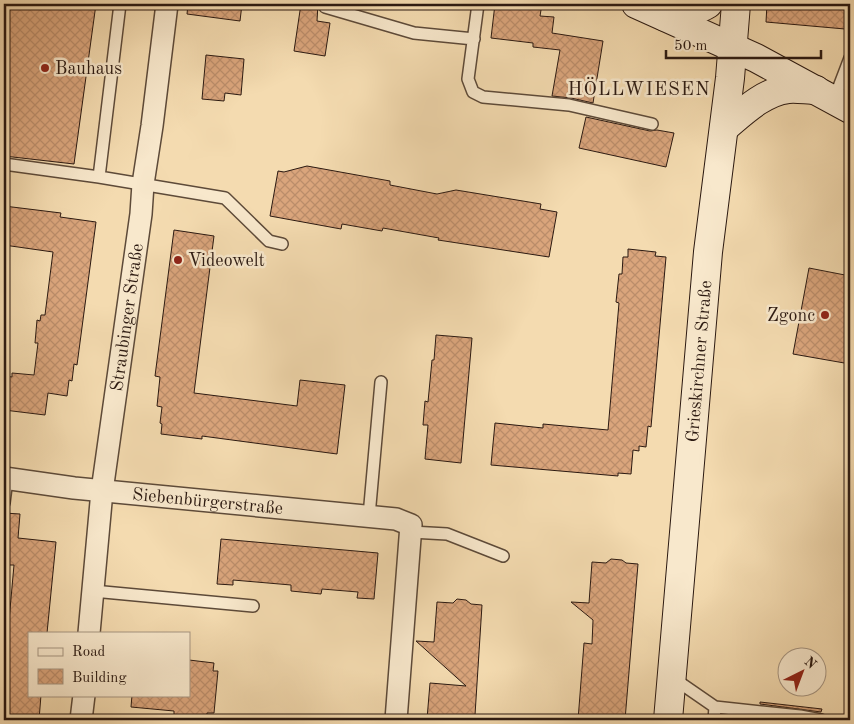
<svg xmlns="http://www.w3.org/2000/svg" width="854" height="724" font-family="'Old Standard TT',serif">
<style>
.building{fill:url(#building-cross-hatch);stroke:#2b1911}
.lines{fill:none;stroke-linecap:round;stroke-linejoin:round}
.lane-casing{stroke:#5d4a39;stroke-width:14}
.street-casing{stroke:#5d4a39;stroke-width:24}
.secondary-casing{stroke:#2b1911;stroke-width:30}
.lane{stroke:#f8e8cc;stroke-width:11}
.street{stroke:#f8e8cc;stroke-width:21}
.secondary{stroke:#f8e8cc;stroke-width:28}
.poi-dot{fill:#8f2418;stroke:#f8e8cc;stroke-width:2}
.labels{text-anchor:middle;stroke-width:5;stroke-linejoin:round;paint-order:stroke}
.poi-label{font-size:18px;fill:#2b1911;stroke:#f8e8cc;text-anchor:start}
.street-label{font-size:18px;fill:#2b1911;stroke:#f8e8cc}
.neighbourhood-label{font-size:19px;letter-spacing:1px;fill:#2b1911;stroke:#f8e8cc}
</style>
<defs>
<pattern id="building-cross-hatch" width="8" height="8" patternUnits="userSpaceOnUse" patternTransform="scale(1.25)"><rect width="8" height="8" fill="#daa57c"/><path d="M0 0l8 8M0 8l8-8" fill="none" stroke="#bb8d6a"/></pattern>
</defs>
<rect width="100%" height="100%" fill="#f4dbb0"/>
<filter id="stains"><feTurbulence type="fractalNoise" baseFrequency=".004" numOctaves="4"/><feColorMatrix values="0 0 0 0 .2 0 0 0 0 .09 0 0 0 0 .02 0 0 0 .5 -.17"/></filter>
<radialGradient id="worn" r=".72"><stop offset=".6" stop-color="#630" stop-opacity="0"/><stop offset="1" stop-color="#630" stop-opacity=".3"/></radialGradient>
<path class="building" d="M4 4H96L74 164 4 156Z
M188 4H242L240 21 187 14Z
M301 4H318L317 21 330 23 325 56 294 51Z
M495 4H542L540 16 554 17 552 33 603 41 593 103 571 98 552 96 560 50 533 47V43L491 38Z
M767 4H847L845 29 766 22Z
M206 55 244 59 241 95 225 93 224 101 202 99Z
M586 117 650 131 657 130 674 133 666 167 579 148Z
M307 166 390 181V185L437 194 456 190 541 204 540 209 557 212 549 257 438 240 439 238 383 228 382 231 342 224 341 229 270 216 278 171 284 172Z
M4 206 61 213 60 217 96 222 77 365 74 364 72 381 69 380 67 396 48 393 45 415 4 410V376L12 377V373L34 375 38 343H35L37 320 40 321 41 315H45L53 252 4 245Z
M174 230 214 236 194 393 297 406 300 380 345 385 337 454 202 436V439L161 434 162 424 160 423 162 407 157 406 160 377 155 376Z
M628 249 656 252 655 256 666 257 651 427 648 426 646 447 639 446V451L633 450 631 474 618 473V476L491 465 495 423 543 428V424L608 430 619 303 616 302 619 274H622L623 257H628Z
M809 268 850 276V364L793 354Z
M436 335 472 338 461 463 425 459 428 425H423L425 401 428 402 432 360H434Z
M4 513 20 514 18 538 56 542 47 633H29V695H41L39 720H6V718H4V676L14 565H4Z
M221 539 378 553 374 599 357 598 358 592 322 589 321 594 291 591V585L233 580V585L217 584Z
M611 559 622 560 626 563 638 564 625 720H578L584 643 592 644 593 620 571 602 589 603 592 562 606 563Z
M457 599 466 600 471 604 482 605 475 715H473V720H428L427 719 430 683 466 686 416 641 434 642 437 602 453 603Z
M189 660 214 663 213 671H218L214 713H207V720H174V711L131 707 132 695H189Z
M760 702 822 709 821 712 760 704Z"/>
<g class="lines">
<g class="lane-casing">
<path id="lane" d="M120 4 99 177 225 198 269 241 282 244
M478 4 468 79 473 92 483 97 569 105 652 124
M325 7 414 33 474 39
M834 100 850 58
M4 164 99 177
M4 503 7 479
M369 516 381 382
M411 532 447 534 503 556
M93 591 253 606
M673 678 715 707 714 720
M715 707 800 716 821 720"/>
</g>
<g class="street-casing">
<g id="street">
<path id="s1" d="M4 478 74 488 396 519 411 525 396 720"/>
<path id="s2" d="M89 633 102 491 141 214 143 184 152 126 167 4"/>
<path d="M81 720 84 695"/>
</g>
</g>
<g class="secondary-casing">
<g id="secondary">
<path d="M636 4 756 58 850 109"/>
<path d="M665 17C681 15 695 12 708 4"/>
<path d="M724 128C742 113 763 92 788 89 797 88 807 90 816 90"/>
<path id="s3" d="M668 720 708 252 730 78 736 4"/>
</g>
</g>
<use href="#lane" class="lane"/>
<use href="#street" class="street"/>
<use href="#secondary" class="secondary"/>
</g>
<g class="poi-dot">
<circle cx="45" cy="68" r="5"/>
<circle cx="178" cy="260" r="5"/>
<circle cx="825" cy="315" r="5"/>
</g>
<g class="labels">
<g class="poi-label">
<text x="55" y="74">Bauhaus</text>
<text x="188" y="266">Videowelt</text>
<text x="815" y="321" text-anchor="end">Zgonc</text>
</g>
<g class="street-label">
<text dy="6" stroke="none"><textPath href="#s2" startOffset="318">Straubinger Straße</textPath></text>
<text dy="6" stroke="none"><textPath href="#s3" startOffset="360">Grieskirchner Straße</textPath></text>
<text dy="6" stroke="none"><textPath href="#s1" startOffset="205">Siebenbürgerstraße</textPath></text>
</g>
<g class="neighbourhood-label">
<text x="639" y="95">HÖLLWIESEN</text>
</g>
</g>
<rect width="854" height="724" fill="none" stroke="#f4dbb0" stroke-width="20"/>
<rect x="5" y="5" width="844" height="714" fill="none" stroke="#2b1911" stroke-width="2.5"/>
<rect x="10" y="10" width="834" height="704" fill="none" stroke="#2b1911"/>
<rect x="28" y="632" width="162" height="65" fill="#f8e8cc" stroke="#a69581"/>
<rect x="38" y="648" width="25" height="8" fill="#f8e8cc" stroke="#a69581"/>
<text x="72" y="656" font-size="15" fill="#2b1911">Road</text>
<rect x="38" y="669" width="25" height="15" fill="url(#building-cross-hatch)" stroke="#a69581"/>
<text x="72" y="682" font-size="15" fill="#2b1911">Building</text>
<g transform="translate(802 672) rotate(42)"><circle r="24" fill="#f8e8cc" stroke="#a69581"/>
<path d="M0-4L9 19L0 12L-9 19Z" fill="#8f2418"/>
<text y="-8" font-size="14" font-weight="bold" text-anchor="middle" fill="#2b1911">N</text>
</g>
<path d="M666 50v8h155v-8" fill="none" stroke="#2b1911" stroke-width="2.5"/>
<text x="674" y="50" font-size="15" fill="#2b1911" stroke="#f8e8cc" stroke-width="4" paint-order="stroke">50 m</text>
<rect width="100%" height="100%" filter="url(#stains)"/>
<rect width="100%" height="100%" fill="url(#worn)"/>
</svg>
